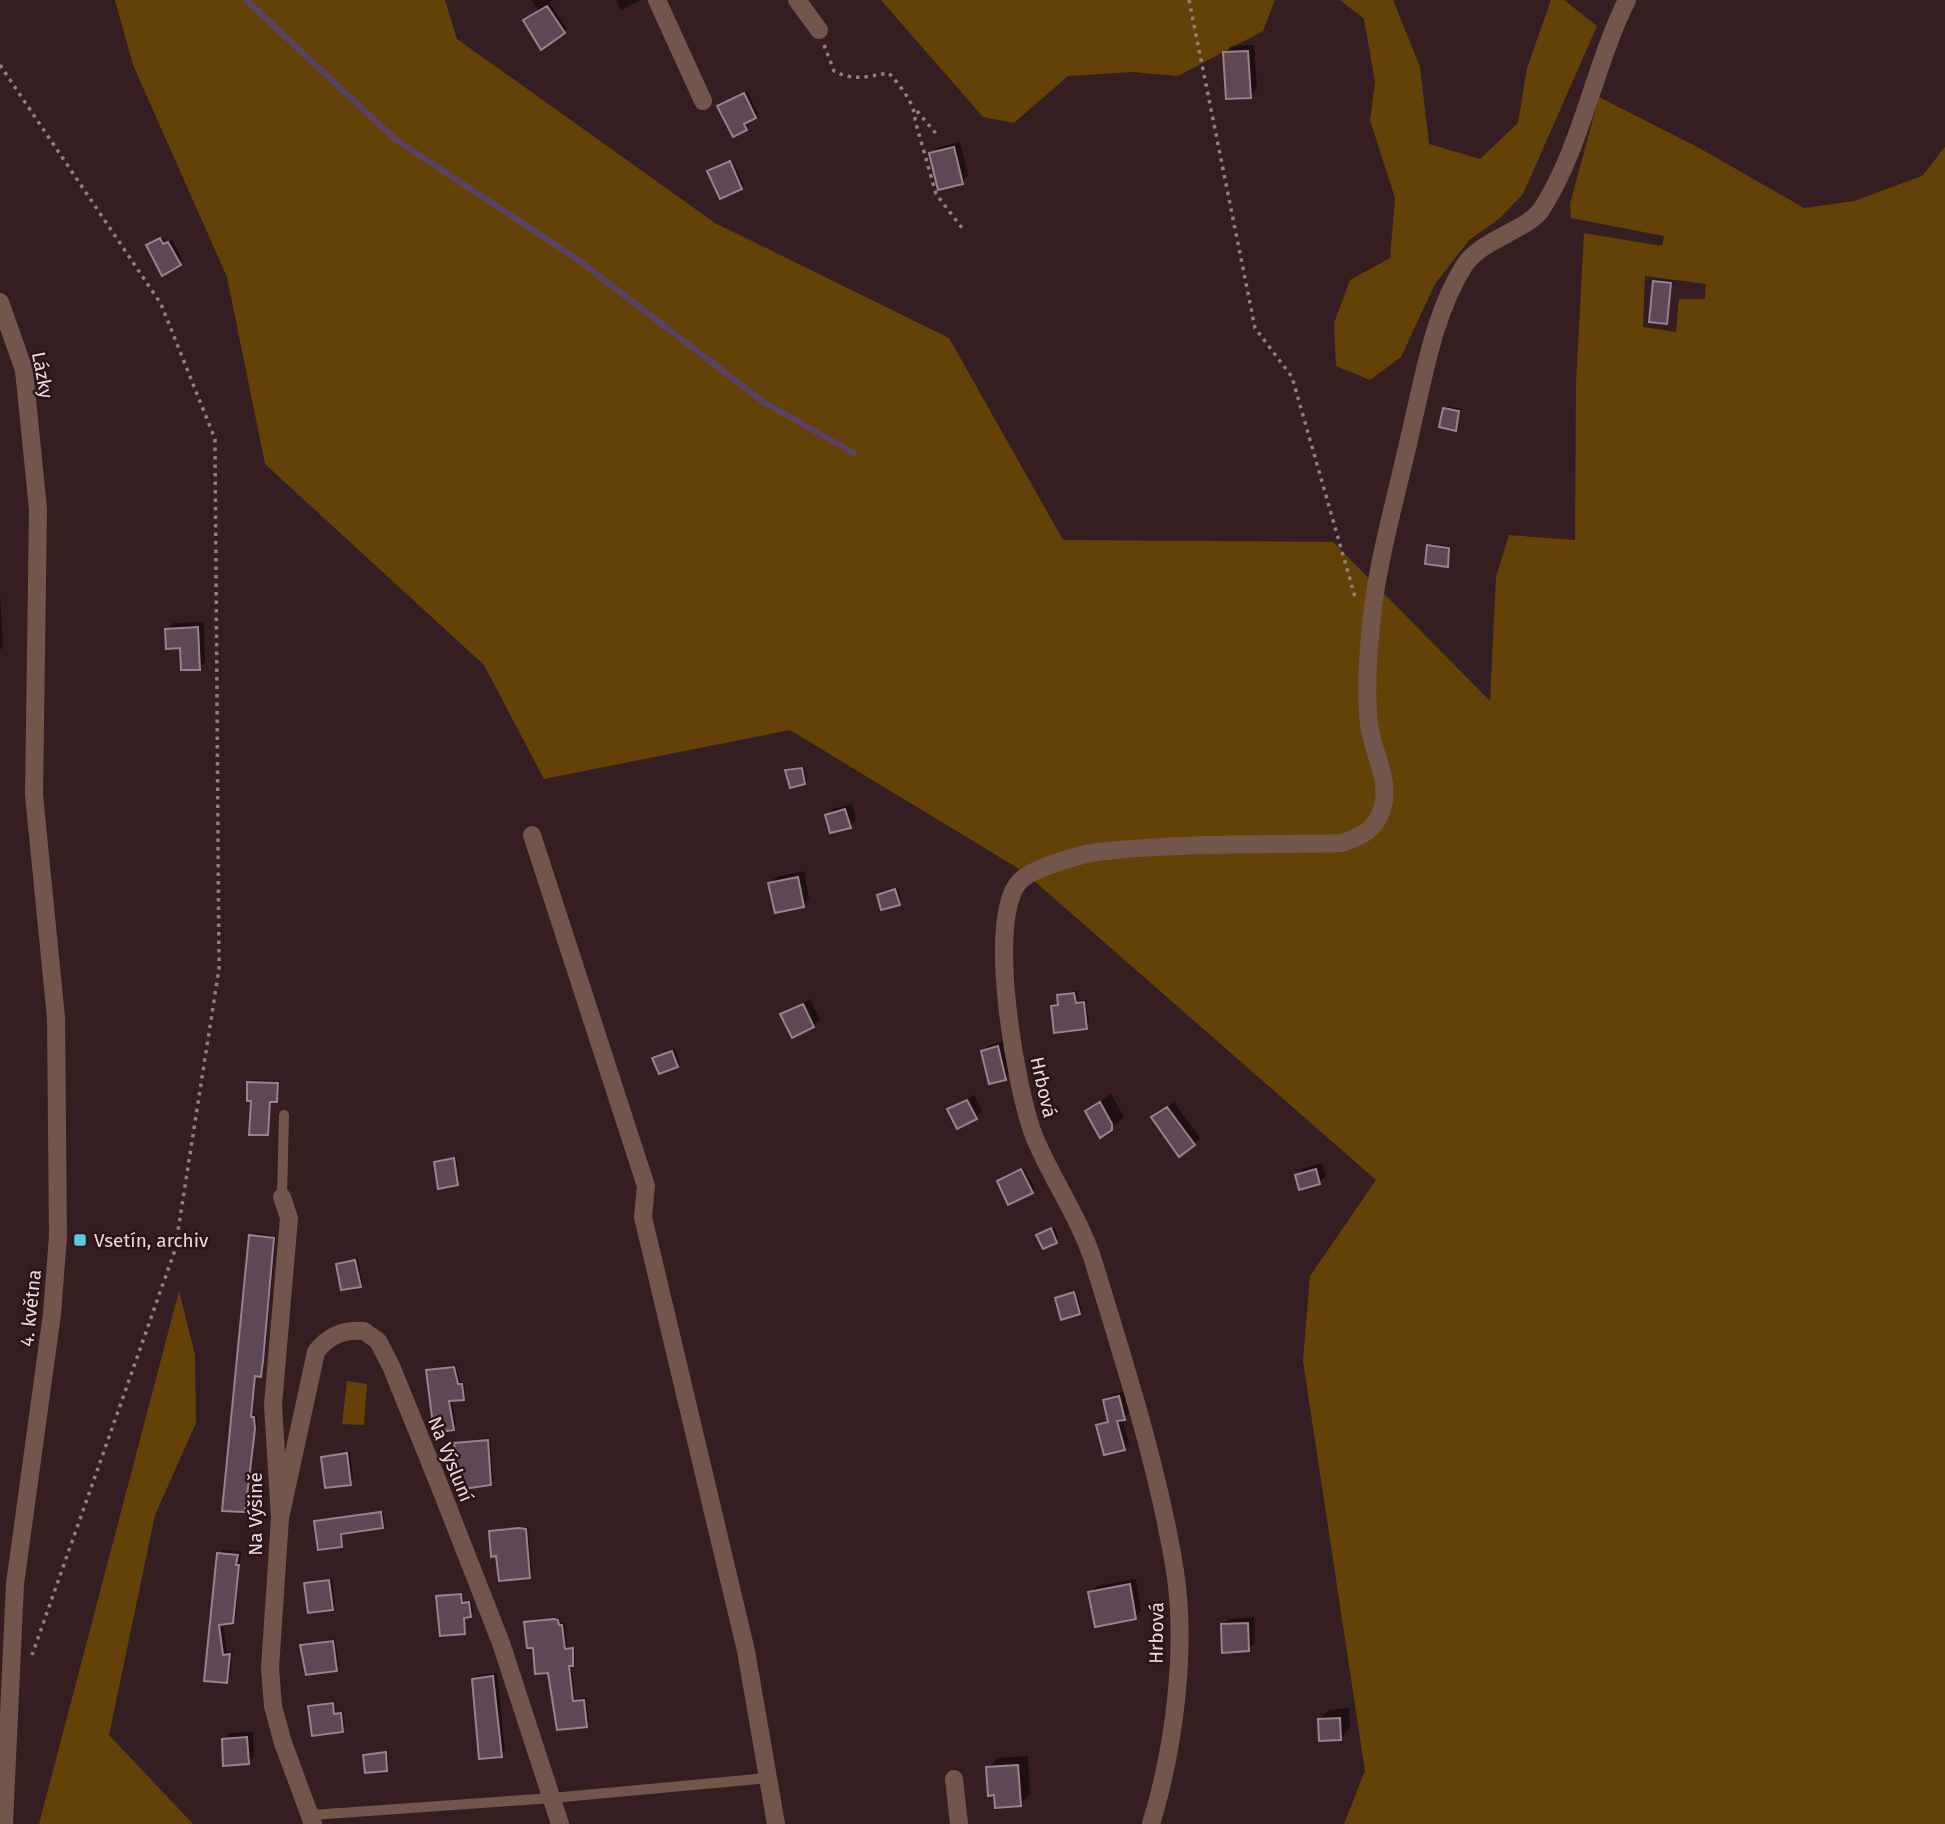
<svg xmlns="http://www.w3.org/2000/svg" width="1945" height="1824" font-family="'Fira Sans',sans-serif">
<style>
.green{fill:#644207;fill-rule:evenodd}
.shadow{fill:#0007}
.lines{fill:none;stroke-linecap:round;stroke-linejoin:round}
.stream{stroke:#5b4163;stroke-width:6}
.building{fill:#5e4856;stroke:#998190;stroke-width:2}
.path{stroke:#927e81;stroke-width:3.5;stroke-dasharray:3.5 5;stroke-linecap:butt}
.service{stroke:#72564b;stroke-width:10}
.minor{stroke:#72564b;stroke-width:18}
.tertiary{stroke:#72564b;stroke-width:18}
.poi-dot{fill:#57c9e2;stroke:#2a1417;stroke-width:2.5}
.labels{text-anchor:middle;stroke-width:5;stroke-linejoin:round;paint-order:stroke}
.street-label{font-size:19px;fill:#ebdadc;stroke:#2a1417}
.poi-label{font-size:19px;fill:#ebdadc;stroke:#2a1417;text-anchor:start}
</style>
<rect width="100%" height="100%" fill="#351e21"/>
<path class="green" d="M115 0H445L457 39 715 223 949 338 1063 540 1333 542 1490 701 1496 577 1509 535 1575 540 1576 384 1584 233 1662 246 1664 236 1571 218 1570 204 1599 97 1701 149 1804 208 1854 201 1922 176 1945 147V1824H1344L1365 1771 1303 1361 1310 1276 1376 1180 1024 872 790 730 544 779 484 665 265 464 227 277 133 65ZM1645 276 1706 284 1705 299H1679L1676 332 1643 327Z
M881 0H1275L1263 31 1178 76 1133 72 1068 76 1014 123 983 117Z
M1340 0H1393L1420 67 1429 144 1480 159 1518 123 1527 68 1551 0H1564L1597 26 1523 194 1500 218 1469 240 1435 284 1401 357 1370 380 1336 366 1334 323 1350 280 1390 258 1395 198 1370 120 1375 82 1364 19Z
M179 1291 195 1355 196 1423 155 1515 109 1735 193 1824H39Z
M347 1381 367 1384 364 1425 342 1424Z"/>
<path class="shadow" d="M532 0H553L549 2 567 29 542 47 539 12Z
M616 0H640L621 10Z
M1254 45 1257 89 1250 96 1225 53 1231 46Z
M747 91 758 114 746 121 749 126 746 128 733 134 720 106Z
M960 142 968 176 962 182 931 153 938 147Z
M732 160 744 185 741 188 709 172Z
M163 237 166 243 172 240 183 261 180 264 151 243Z
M1657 279 1673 281 1666 322 1654 282Z
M1447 406 1461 409 1455 429 1445 409Z
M1432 544 1451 546 1447 565 1429 546Z
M0 592 3 647 0 650Z
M204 622 205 662 199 668 167 630 174 623Z
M804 766 807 780 804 783 787 770Z
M852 804 856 820 850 826 827 816 833 809Z
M804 871 809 899 803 906 770 883 777 877Z
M898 888 901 901 899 903 879 895Z
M1077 991 1078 1001 1086 1000 1089 1024 1087 1027 1053 1007 1060 1003 1062 993Z
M810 999 820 1020 813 1026 782 1015Z
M1004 1041 1012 1072 1005 1079 983 1051 989 1045Z
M675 1049 680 1063 677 1066 654 1058Z
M252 1080 280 1081 279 1098 272 1100 267 1133 252 1099 249 1082Z
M1111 1094 1124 1117 1101 1136 1087 1112Z
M974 1095 982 1111 976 1117 950 1110Z
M1174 1102 1200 1138 1194 1144 1153 1118Z
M456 1156 460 1181 457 1183 436 1162Z
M1322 1163 1326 1176 1319 1182 1297 1176 1303 1169Z
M1024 1168 1035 1189 1032 1192 1001 1179Z
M1054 1227 1059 1238 1056 1241 1038 1235Z
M254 1233 276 1236 265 1357 263 1372 256 1374 253 1415H257V1425L244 1511 251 1236Z
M358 1258 362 1283 360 1286 337 1264Z
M1076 1290 1082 1310 1080 1312 1057 1298Z
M456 1365 460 1382H464L465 1395 451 1399 456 1425 453 1428 427 1371Z
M1124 1392 1129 1413 1122 1418 1129 1444 1124 1449 1098 1425 1109 1419 1105 1400 1110 1395Z
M490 1438 493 1480 491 1483 456 1444Z
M350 1451 353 1480 350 1483 323 1457Z
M383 1511 385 1524 382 1526 343 1532 342 1545 316 1521Z
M528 1527 532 1574 529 1576 498 1554 490 1532Z
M223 1550 241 1552 236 1618 223 1623 227 1652 233 1651 230 1677 226 1681 206 1679 219 1554Z
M332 1578 335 1605 332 1608 306 1584Z
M1136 1579 1141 1611 1135 1617 1090 1592 1097 1586Z
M463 1592 464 1601 471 1600 473 1613 466 1616 464 1632 438 1597Z
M1254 1617 1255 1643 1248 1649 1222 1625 1229 1619Z
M560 1618 561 1623H565L567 1647H575V1662L571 1664 575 1699 586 1698 589 1722 586 1725 534 1646 526 1623Z
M335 1639 339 1666 336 1669 302 1645Z
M497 1673 505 1751 501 1755 474 1679 478 1675Z
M335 1701 336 1712 343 1711 345 1727 342 1730 310 1706Z
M1349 1708 1350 1728 1340 1738 1319 1720 1329 1710Z
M253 1732 254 1756 248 1763 223 1740 230 1733Z
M388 1750 389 1766 386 1769 365 1755Z
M1028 1756 1030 1794 1020 1804 988 1768 998 1758Z"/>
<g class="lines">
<path class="stream" d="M246 0 395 139 577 259 765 403 854 453"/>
</g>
<path class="building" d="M547 6 565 33 541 50 523 20Z
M1248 51 1251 98 1226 99 1223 52Z
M744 93 756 118 744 124 747 130 733 137 717 106Z
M954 147 963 184 938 190 929 153Z
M730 161 742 189 720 199 707 171Z
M160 238 163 244 168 242 181 265 162 276 146 245Z
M1653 281 1671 283 1667 324 1649 322Z
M1443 408 1459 411 1456 431 1439 427Z
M1427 545 1449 548 1448 567 1425 564Z
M198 627 200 670H181L180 648 166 649 165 629Z
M802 768 805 784 790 788 785 770Z
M845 809 851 828 830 833 825 815Z
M798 877 804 907 775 913 768 883Z
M895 889 900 905 881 910 877 895Z
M1074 993 1076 1003 1084 1002 1087 1029 1054 1033 1051 1006 1058 1005 1057 995Z
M803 1004 814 1027 792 1038 780 1014Z
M998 1046 1006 1080 989 1084 981 1051Z
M672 1051 678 1067 659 1074 652 1058Z
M247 1082 278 1083 277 1102H270L268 1135H249L251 1101H247Z
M967 1100 977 1119 957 1129 947 1109Z
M1100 1102 1112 1124V1130L1100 1138 1085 1111Z
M1167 1107 1195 1145 1179 1157 1151 1117Z
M454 1158 458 1185 438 1189 434 1162Z
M1021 1169 1033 1193 1008 1205 997 1181Z
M1316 1169 1320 1184 1299 1190 1295 1175Z
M1051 1228 1057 1243 1043 1249 1036 1235Z
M249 1235 274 1238 263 1361 261 1377 255 1376 251 1417H254L255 1429 245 1512 222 1511Z
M355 1260 361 1287 341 1290 336 1264Z
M1074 1292 1080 1314 1061 1320 1055 1298Z
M454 1367 458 1384H462L464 1400 449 1401 454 1430 434 1433 426 1370Z
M1119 1396 1125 1420 1117 1421 1125 1450 1104 1455 1096 1425 1108 1422 1103 1400Z
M488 1440 491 1485 463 1489 462 1477 458 1478 454 1443Z
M347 1453 351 1485 325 1488 321 1457Z
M381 1512 383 1528 341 1534 342 1547 318 1550 314 1521Z
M519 1528 526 1529 530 1578 499 1581 496 1556 491 1557 489 1531Z
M217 1553 238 1555 236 1565H239L233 1623 219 1625 223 1655 230 1654 227 1683 204 1681Z
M329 1580 333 1610 308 1613 304 1583Z
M1130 1584 1136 1619 1095 1627 1088 1592Z
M461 1594 462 1603 469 1602 471 1617 464 1618 465 1634 440 1636 436 1596Z
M554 1619 558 1620 559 1625H562L565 1649 573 1648V1666H569L573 1701 584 1700 587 1727 557 1730 548 1673 535 1674 533 1648H527L524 1622Z
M1248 1623 1249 1651 1222 1653 1221 1624Z
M333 1641 337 1671 306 1675 300 1645Z
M493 1676 502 1757 479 1759 472 1679Z
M333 1703 334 1714 341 1713 343 1732 312 1736 308 1706Z
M1340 1718 1341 1740 1319 1741 1318 1719Z
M247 1737 249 1764 223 1766 222 1739Z
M386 1752 387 1771 365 1773 363 1755Z
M1018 1765 1021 1806 995 1808 994 1795 988 1796 986 1767Z"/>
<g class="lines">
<path class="path" d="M1189 0 1255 328 1292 377 1355 597
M824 45 834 71C854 82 867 76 889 73 900 86 915 103 915 120L936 194 962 228
M0 65 161 304 215 439 219 969 175 1250 32 1655
M917 111 938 136"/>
<path class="service" d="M282 1197 284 1115
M312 1815 552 1798 768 1778"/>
<path class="minor" d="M657 0 703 101
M797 0 819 30
M532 835 646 1186 643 1217 746 1651 776 1824
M282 1197 289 1218 273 1405 280 1518 270 1668 273 1706 283 1743 313 1824
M280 1518 316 1352C328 1336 343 1329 364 1331L378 1341 391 1366 438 1482 501 1643 560 1824
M954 1779 959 1824
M1151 1824C1174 1749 1187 1650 1175 1571 1158 1466 1124 1362 1093 1260 1079 1217 1051 1178 1034 1136 1016 1090 985 917 1020 881 1034 867 1087 852 1106 851 1184 843 1264 845 1342 843 1363 836 1377 829 1383 806 1390 780 1372 750 1369 724 1364 681 1371 608 1380 565 1389 519 1402 472 1412 426 1425 371 1434 314 1464 266 1480 240 1527 230 1541 210 1581 149 1594 66 1627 0"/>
<path class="tertiary" d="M0 302 24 370 38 509 34 795 56 1018 58 1236 52 1314 15 1584 4 1824"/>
</g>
<rect class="poi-dot" x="73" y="1233" width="14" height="14" rx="3.5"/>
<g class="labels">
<g class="street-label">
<text transform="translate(43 375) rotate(79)" y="7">Lázky</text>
<text transform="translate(1044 1087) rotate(77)" y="7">Hrbová</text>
<text transform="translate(30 1308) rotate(-84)" y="7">4. května</text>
<text transform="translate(451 1459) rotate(68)" y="7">Na Výsluní</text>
<text transform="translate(255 1514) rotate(-90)" y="7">Na Výšině</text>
<text transform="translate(1156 1633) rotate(-89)" y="7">Hrbová</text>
</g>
<g class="poi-label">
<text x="94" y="1247">Vsetín, archiv</text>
</g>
</g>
</svg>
